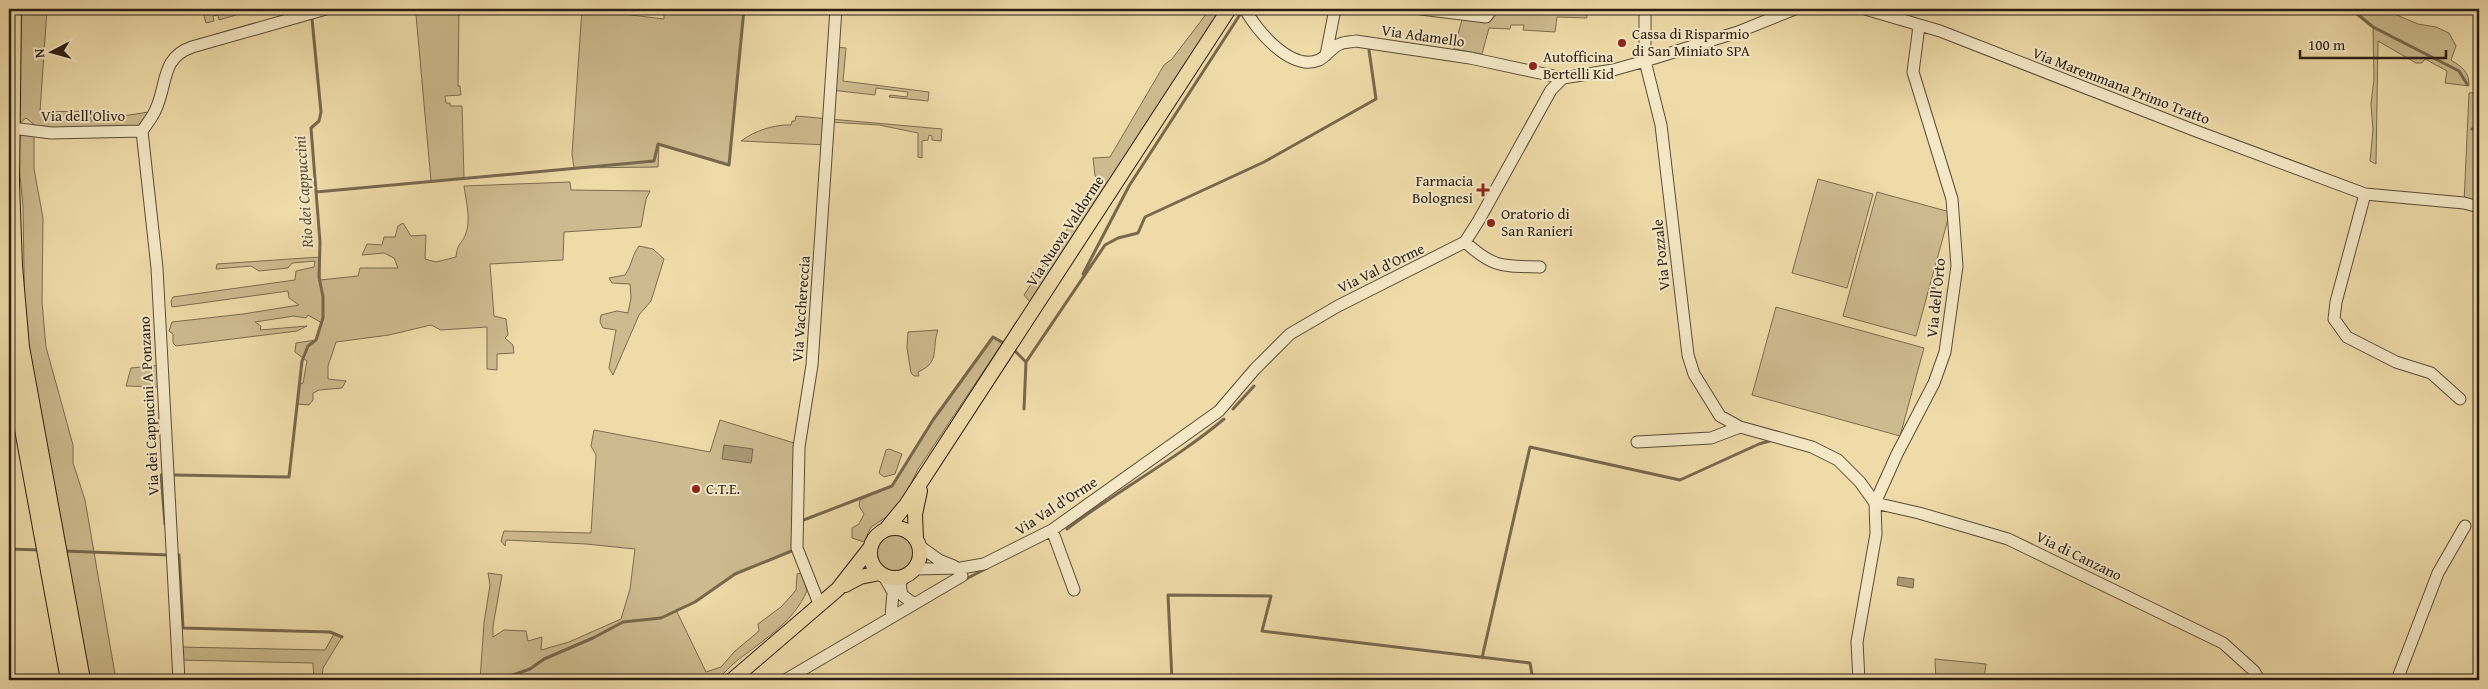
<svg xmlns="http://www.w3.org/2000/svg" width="2488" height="689" font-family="'Gentium Book Plus',serif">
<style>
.green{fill:#cdbb8f;stroke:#7b6c51}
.water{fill:#ab9a75;stroke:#77684e}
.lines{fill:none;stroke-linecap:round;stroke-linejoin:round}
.stream{stroke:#77684e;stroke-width:3}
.minor-casing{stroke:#5a4c38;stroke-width:13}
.major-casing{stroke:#291c13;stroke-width:16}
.highway-casing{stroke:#291c13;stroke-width:18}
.minor{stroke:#f4e8c6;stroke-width:11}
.major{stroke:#eedba8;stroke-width:14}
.highway{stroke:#eedba8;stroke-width:16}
.poi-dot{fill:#8f2418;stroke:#f4e8c6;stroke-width:2}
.labels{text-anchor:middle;stroke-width:4;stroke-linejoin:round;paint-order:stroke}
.poi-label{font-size:15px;fill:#291c13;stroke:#f4e8c6;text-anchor:start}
.street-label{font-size:15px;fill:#291c13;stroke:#f4e8c6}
.water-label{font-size:16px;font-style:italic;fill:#5d4e3a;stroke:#f4e8c6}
</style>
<rect width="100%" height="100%" fill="#eedba8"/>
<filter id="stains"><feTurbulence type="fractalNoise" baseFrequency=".004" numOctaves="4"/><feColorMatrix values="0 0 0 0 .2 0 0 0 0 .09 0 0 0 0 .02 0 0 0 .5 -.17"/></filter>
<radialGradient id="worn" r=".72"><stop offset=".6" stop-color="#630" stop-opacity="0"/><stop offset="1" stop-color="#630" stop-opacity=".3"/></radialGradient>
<path class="green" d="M20 9H47L40 112 90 111 91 121 155 111 142 131 37 127 26 118 19 124Z
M202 9H248L249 11 219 20 218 15 213 16 214 21 206 23Z
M412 9H459L458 86H460L461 95 445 96 446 103H450V106H462L464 178 431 181 416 15Z
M582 9 664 19V9H744L729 165 659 145 658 167 574 168 572 154Z
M1210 9H1219V14L1030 302 1024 295 1099 180 1095 176 1093 158 1110 157 1164 65 1172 59Z
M1500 9H1586L1587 18 1557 17 1555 32 1523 30 1524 25H1511L1510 29 1489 28 1482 54 1454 49 1463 16 1499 12Z
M2351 9H2362L2380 14 2392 13 2418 24 2436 27 2449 33 2456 46 2451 60C2463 68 2469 71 2469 86L2445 83 2447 71 2425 59 2422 63H2416L2378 41 2376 164 2370 161 2373 130 2371 104 2374 79 2373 27Z
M834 47 846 48 843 81 929 92 928 101 889 97 890 95 907 97 908 92 876 88 875 95 831 90Z
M2479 92V207L2464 203 2469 93Z
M796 116 942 129 941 141 932 140V136L929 135 928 140 922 141V158L918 157V133L879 125 829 122 827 145 741 141C754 131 775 124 791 125L792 121H795Z
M20 129 34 131V169L43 218 42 302 46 347 73 445V463L85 500 116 680H89L25 331 23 206 19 166Z
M1818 179 1873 194 1847 288 1792 273Z
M570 182 571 190 650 191 646 199 641 227 564 232 563 260 490 264 494 316 506 319 508 335 505 338 513 345 514 353 497 354V370L487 369V327L441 330 431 325 389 335 336 342 328 366V379L346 381 342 388 319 390 313 393V400L309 405 297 404 300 384 303 383 307 361 295 352 296 343 316 340 322 323 308 315 306 318 294 316 255 322 261 326 260 330 307 326 297 331 176 346 173 343V334L169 331 172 322 243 314 299 305 289 298 288 291 172 307 171 301 173 297 295 280 296 271 314 267 315 261 292 263 288 268 259 271 251 266 216 269 217 264 320 257V280L358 276 360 268H398L394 258 384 253 362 255 367 244 382 245 384 237H395L398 226 403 223 411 236 426 235 425 259 436 262 456 257C458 240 462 245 466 233 471 219 466 201 464 186Z
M1877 192 1950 212 1916 336 1843 316Z
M639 246 653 249 664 259 651 301 639 315 613 375 609 368 616 330 603 328 600 322 601 315 617 311 628 313 631 298 630 284 612 283 609 278 625 275C632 265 632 255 639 246Z
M1776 307 1924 348 1900 436 1752 395Z
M938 330C931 349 941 362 918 372L919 376H914L911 373 907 348 908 332Z
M993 337 1003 342 918 469 905 496 891 514 871 527 864 542 852 538V528L859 524 864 514 859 506 860 500 892 486 933 420Z
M162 365 163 387 126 386 131 368Z
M720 420 794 443V550L735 574 695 602 676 610 706 672 721 667 735 651 759 631 758 624 781 607 791 596 796 590 797 574 801 573 807 591C794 621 764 640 739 659 731 665 724 674 716 680H538L536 676 526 680H480L484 623 490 585 488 573 502 575 493 626V637L504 630 526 631 528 641 542 637 541 650 569 642 621 619 630 589 635 549 586 544 506 540 505 546 501 541 504 531 591 533 596 455 591 446 594 430 710 452Z
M889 449 902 454 895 474 884 477 879 473 886 450Z
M876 553a19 19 0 1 1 38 0a19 19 0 1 1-38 0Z
M334 634 342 637 323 668 322 680H314L313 663 179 660 178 647 325 650Z
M1935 659 1986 664 1984 680H1936Z"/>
<path class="water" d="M724 445 753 449 751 463 722 459Z
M1898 577 1914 579 1913 588 1897 585Z"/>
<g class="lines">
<path class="stream" d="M2351 9 2373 27 2459 71 2467 84
M2472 129H2479
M316 192 654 161 658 144 729 165 744 9
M1083 274 1129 186 1241 13
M1012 348 1026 362
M1024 409 1026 362 1105 245 1118 238 1138 233 1145 217 1264 162 1376 99 1369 50
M1233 409 1254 386
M161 475 165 524
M175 475 289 477 302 361 308 346 316 340 323 318V297L319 277 320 242 311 128 319 121 321 112 312 19
M801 521 892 486 933 420 993 337 1007 345
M1067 529C1118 490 1175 460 1224 419
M9 549 41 550
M64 551 168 555
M179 555 183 628 330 632 342 637
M964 580 987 568
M1482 658 1530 447 1680 480 1759 444 1773 440
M498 680 530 669 544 659 593 638 623 622 661 618 695 602 735 574 794 550
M796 680 804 675
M1172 680 1168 595 1271 596 1262 631 1530 663 1533 680"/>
<g class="minor-casing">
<path id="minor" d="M1245 9C1256 30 1291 72 1319 60 1327 56 1332 47 1340 44 1345 42 1351 42 1356 41L1470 58 1563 78
M1421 9 1486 17 1492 9
M1645 9V61L1661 125 1688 355 1694 374 1720 416 1740 427 1812 447 1838 460 1860 482 1875 503 1876 534 1857 642 1859 680
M1865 9 1940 31 2196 131 2365 194 2464 203 2479 207
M1326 55 1335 9
M20 129 51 133 142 131C146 125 152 118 155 111 168 85 160 58 192 47L326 9
M142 131 157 268 179 680
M2365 194 2336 302 2334 319 2347 337 2396 362 2431 373 2460 399
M1465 242C1494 268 1501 266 1540 267
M1637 442 1711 438 1740 427
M1875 503 1897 454 1934 383 1945 352 1957 266 1952 199 1913 72 1919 26
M1875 503 1919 513 2008 539 2223 643 2254 671 2259 680
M1052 530 1074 590
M918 545 939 560 954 566
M914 569 961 568 984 564 1052 530 1219 411 1255 369 1290 334 1338 306 1465 242 1479 220 1551 90 1563 78 1613 70 1645 61 1738 32 1795 9
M883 575 893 592 891 617
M904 576 900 584 902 595 914 604
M820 606 797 548 799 447 812 365 836 9
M785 680 962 576
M2397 680 2438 573 2465 526"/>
</g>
<g class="major-casing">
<path id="major" d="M870 553a25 25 0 1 1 50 0a25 25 0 1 1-50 0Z
M887 528 906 505 1229 9
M916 539 915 514 920 491
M845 585 860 577 880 573
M732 680 838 589 870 548"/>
</g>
<g class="highway-casing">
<path id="highway" d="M13 9 11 183 14 266 21 347 82 680
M9 353 69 680"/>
</g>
<use href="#minor" class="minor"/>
<use href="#major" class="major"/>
<use href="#highway" class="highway"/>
</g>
<g class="poi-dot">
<circle cx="1622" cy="43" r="5"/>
<circle cx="1533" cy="66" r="5"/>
<path d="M1480.5 182.5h5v5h5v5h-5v5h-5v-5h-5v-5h5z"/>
<circle cx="1491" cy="223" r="5"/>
<circle cx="696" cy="489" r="5"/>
</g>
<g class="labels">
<g class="poi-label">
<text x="1632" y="39">Cassa di Risparmio<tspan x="1632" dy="17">di San Miniato SPA</tspan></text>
<text x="1543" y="62">Autofficina<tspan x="1543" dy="17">Bertelli Kid</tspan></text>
<text x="1473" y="186" text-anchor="end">Farmacia<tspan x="1473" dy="17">Bolognesi</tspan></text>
<text x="1501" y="219">Oratorio di<tspan x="1501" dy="17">San Ranieri</tspan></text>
<text x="706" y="494">C.T.E.</text>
</g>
<g class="street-label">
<text transform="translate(1423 36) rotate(8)" y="5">Via Adamello</text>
<text transform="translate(2121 86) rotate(21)" y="5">Via Maremmana Primo Tratto</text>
<text x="83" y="121">Via dell'Olivo</text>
<text transform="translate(1065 231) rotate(-57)" y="5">Via Nuova Valdorme</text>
<text transform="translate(1661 255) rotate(-96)" y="5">Via Pozzale</text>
<text transform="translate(1381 268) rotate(-26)" y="5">Via Val d'Orme</text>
<text transform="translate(1936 298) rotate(-84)" y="5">Via dell'Orto</text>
<text transform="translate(801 309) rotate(-86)" y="5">Via Vacchereccia</text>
<text transform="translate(149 406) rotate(-93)" y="5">Via dei Cappucini A Ponzano</text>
<text transform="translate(1056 506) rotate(-33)" y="5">Via Val d'Orme</text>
<text transform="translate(2079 556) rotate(26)" y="5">Via di Canzano</text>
</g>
<g class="water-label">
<text transform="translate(303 192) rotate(-94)" y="6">Rio dei Cappuccini</text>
</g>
</g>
<rect width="2488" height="689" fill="none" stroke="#eedba8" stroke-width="30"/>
<rect x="10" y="10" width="2468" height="669" fill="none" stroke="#291c13" stroke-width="2.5"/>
<rect x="15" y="15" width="2458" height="659" fill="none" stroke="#291c13"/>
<g transform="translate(52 52) rotate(264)" stroke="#f4e8c6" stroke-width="4" paint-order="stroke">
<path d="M0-4L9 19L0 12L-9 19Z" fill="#291c13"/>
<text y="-8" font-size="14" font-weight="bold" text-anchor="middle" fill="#291c13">N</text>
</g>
<path d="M2300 50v8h146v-8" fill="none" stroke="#291c13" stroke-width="2.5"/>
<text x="2308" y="50" font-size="15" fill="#291c13" stroke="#f4e8c6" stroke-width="4" paint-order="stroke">100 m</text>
<rect width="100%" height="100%" filter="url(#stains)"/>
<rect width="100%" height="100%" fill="url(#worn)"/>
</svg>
